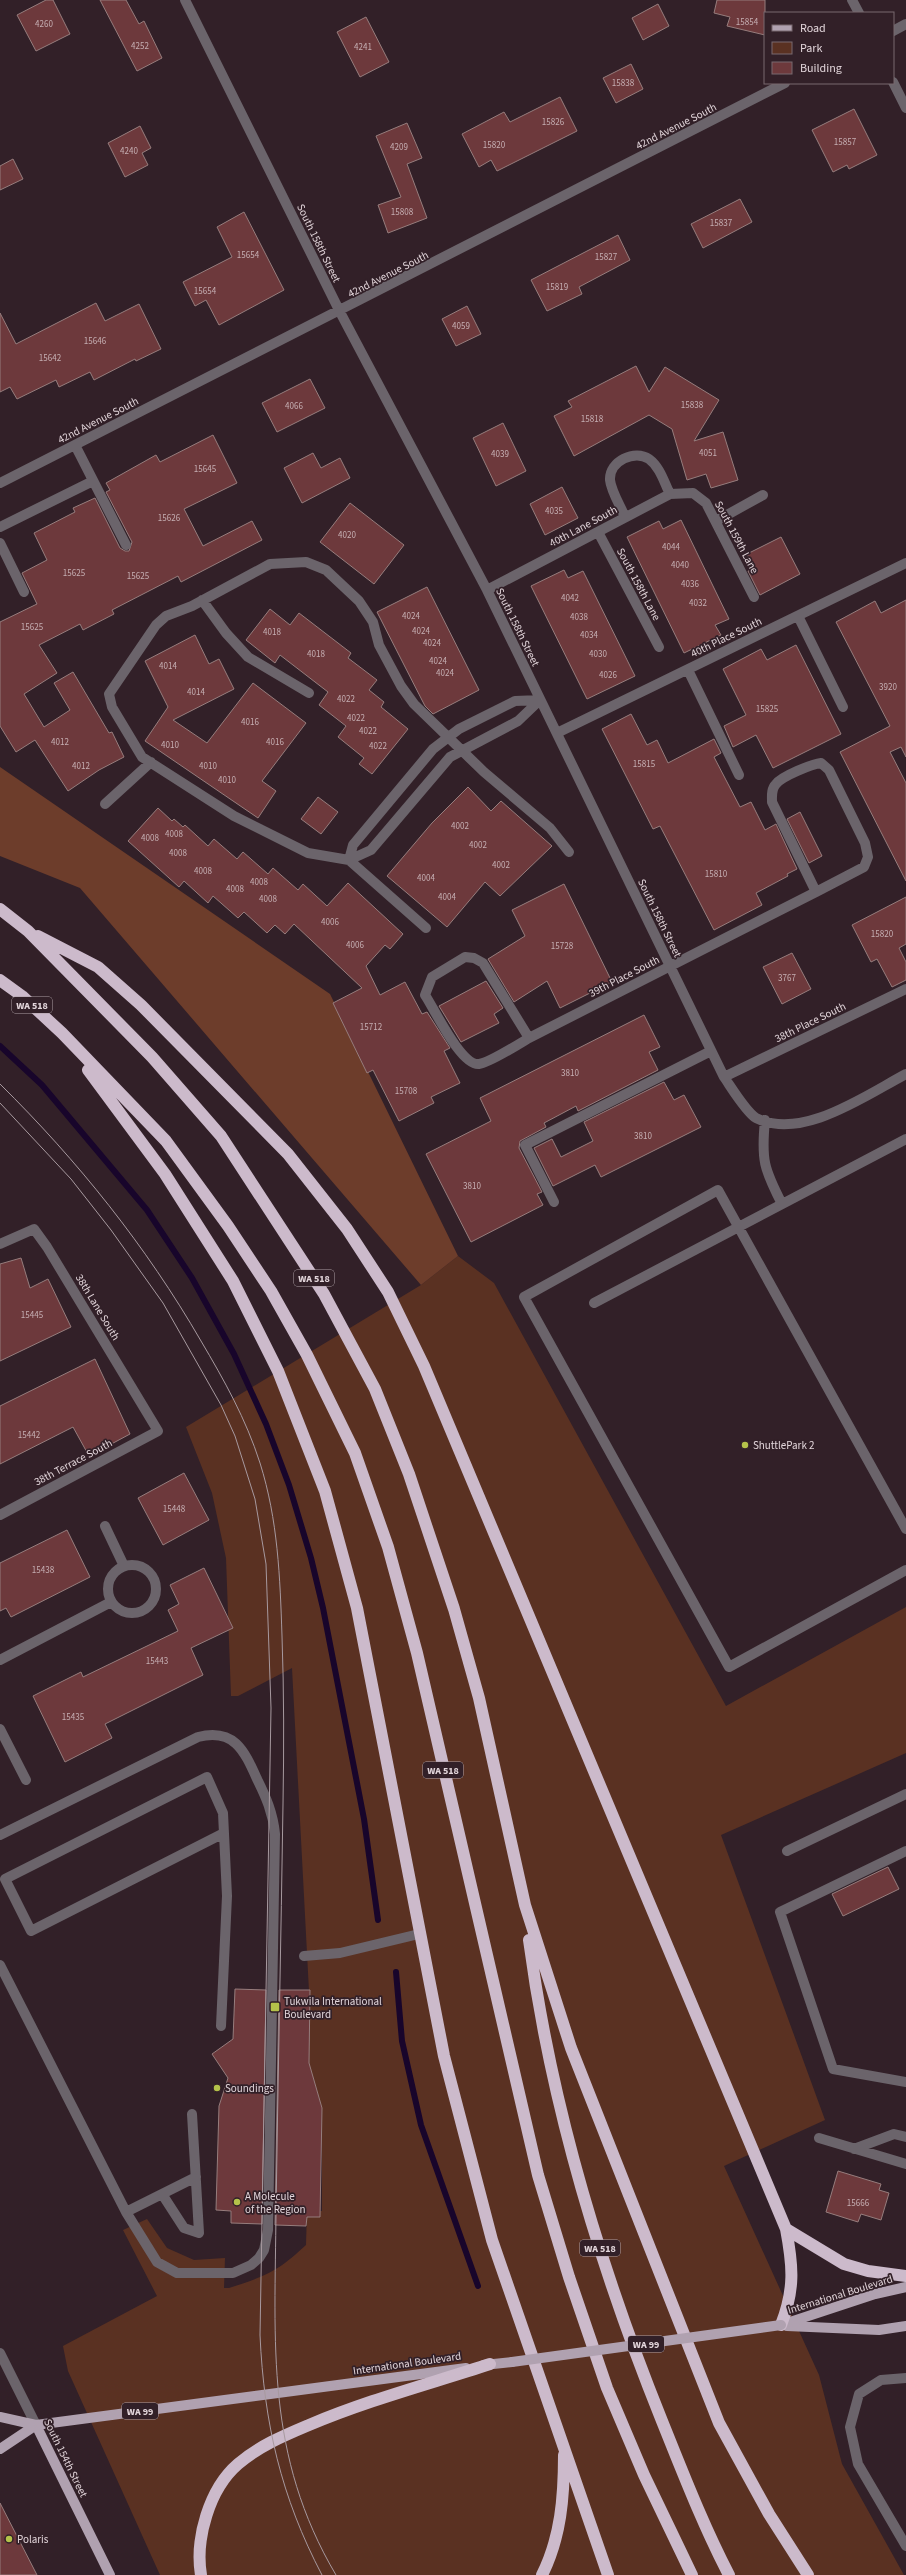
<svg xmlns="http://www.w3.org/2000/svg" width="906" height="2575" font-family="'Source Sans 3',sans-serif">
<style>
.green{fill:#5a3122}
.forest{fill:#6d3d2b}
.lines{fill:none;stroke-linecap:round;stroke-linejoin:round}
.stream{stroke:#18052b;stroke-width:6}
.building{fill:#6d393c;stroke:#967d7d}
.minor{stroke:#6b646b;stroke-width:10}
.major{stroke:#b0a1b0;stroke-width:10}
.highway{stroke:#ccbacb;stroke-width:12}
.tram{stroke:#a7999f;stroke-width:1}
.major-bridge{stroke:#b0a1b0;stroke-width:10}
.poi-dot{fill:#b4c24a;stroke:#322028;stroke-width:1.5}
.labels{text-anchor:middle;stroke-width:3.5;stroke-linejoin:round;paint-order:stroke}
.number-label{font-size:9px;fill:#c5aeb2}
.shield{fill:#322028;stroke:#ad9fa5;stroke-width:1}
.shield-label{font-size:10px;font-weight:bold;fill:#e2d5da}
.street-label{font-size:11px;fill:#e2d5da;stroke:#322028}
.poi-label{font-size:11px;fill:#e2d5da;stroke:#322028;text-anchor:start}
</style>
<rect width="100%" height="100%" fill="#322028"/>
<path class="green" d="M458 1256 494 1283 726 1706 906 1607V1753L721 1835 825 2120 724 2166 819 2375 842 2464 904 2575H160L68 2371 63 2346 157 2296 123 2230 147 2219 167 2248 194 2260 225 2258 224 2288H229C266 2276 277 2272 306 2245L307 2211H322V2108L309 2065V1991L292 1668 238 1696H231L226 1558 212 1493 186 1427 421 1285Z"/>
<path class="forest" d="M0 767 330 994 458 1256 421 1285 80 888 0 856Z"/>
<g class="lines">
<path class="stream" d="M0 1046 42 1085 147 1210 192 1278 234 1354 266 1424 289 1485 311 1558 323 1608 364 1819 378 1920
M396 1972 402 2041 421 2125 478 2286"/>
</g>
<path class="building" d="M46 0H53L70 34 36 51 17 15Z
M100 0H126L139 24 144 21 162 58 137 71Z
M717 0H765V35L727 26 730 17 714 13Z
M658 4 669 26 643 40 632 18Z
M366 17 389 62 360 77 337 32Z
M631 64 643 89 616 103 603 78Z
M560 97 577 131 497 171 491 160 479 167 462 134 504 112 510 122Z
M854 109 877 155 849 169 847 165 833 172 812 130Z
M407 123 422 158 407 164 427 218 388 233 378 205 401 197 376 136Z
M140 126 151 148 142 153 148 165 125 177 108 143Z
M13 159 23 179 0 190V166Z
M740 199 752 222 703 248 691 224Z
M244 212 284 290 219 325 206 300 195 306 183 282 232 257 217 227Z
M618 235 630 260 579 287 582 294 547 311 531 280Z
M96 303 105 321 139 304 161 349 136 361 135 359 94 380 90 372 59 387 56 380 17 399 10 387 0 392V313L16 344Z
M467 306 481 334 456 346 442 319Z
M636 366 649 392 665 367 719 400 694 441 723 432 738 480 711 488 706 474 687 480 672 429 649 415 574 456 554 416 572 407 568 401Z
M310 379 325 408 277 432 262 403Z
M503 423 526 471 496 486 473 438Z
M213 435 237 483 184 509 203 546 252 521 262 540 181 582 178 576 112 610 114 614 83 630 80 624 39 645 57 673 24 694 44 727 70 710 54 683 73 672 109 733 112 732 124 757 99 770 68 791 35 740 16 752 0 726V622L37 604 22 573 47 560 34 533 75 512 73 508 95 498 120 548 125 551H129L132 542 106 492 110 490 106 483 156 455 160 462Z
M313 453 321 468 340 458 350 478 302 503 284 468Z
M562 487 578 518 545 535 530 504Z
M350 503 404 545 374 584 320 542Z
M681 520 729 619 715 625 721 635 684 653 627 537 659 521 663 529Z
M781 537 800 574 760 595 748 571 754 568 747 554Z
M564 570 568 578 583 571 635 676 587 699 531 586Z
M427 587 479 690 433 714 425 706 377 612Z
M906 600V757L901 747 890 752 906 783V881L840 752 890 726 836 622 875 601 881 613Z
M270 609 290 625 299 613 351 653 348 658 377 680 369 690 384 702 381 707 408 729 372 774 359 764 364 758 338 737 346 726 319 705 328 692 280 655 275 663 246 640Z
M195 635 209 664 219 659 234 689 173 720 207 743 253 683 306 723 262 781 276 791 258 818 145 741 168 707 145 661Z
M796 645 841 734 773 768 756 735 733 747 724 726 746 715 723 669 761 649 767 660Z
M631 714 647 745 657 740 668 763 714 739 721 753 714 757 740 807 751 802 765 830 776 824 797 869 787 874 788 876 756 893 762 905 714 930 660 826 653 829 602 729Z
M468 787 491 811 501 801 552 846 500 896 485 882 447 927 387 876 432 823Z
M318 797 338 812 321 834 301 819Z
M158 808 172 821 174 819 183 827 185 825 208 846 214 839 237 859 243 852 268 874 273 868 298 890 303 884 327 906 348 883 403 934 390 949 385 945 366 966 380 995 405 982 422 1014 427 1012 450 1048 444 1051 460 1083 431 1097 434 1103 399 1121 373 1070 367 1073 333 1003 362 988 294 924 285 934 275 925 267 933 244 912 238 918 213 896 208 903 184 881 179 887 128 841Z
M800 812 822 856 809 863 787 819Z
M564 884 612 982 560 1008 547 981 514 1002 488 959 525 936 512 910Z
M906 897V944L899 948 906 962V980L892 987 877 959 871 962 852 925Z
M792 953 811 989 782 1004 763 967Z
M486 981 503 1008 494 1014 499 1023 461 1042 439 1006Z
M644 1015 660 1047 649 1052 658 1070 578 1111 576 1106 544 1123 546 1127 520 1141 519 1148 542 1192 537 1194 543 1205 471 1242 426 1154 491 1121 480 1098Z
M664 1082 674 1100 684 1095 701 1127 601 1177 595 1165 553 1186 534 1148 552 1139 561 1157 593 1141 584 1122Z
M21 1258 30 1288 48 1279 71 1327 0 1361V1264Z
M95 1359 130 1434 89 1456 73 1427 0 1464V1406Z
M184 1473 209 1520 163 1545 138 1498Z
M67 1530 90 1577 11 1617 6 1608 0 1611V1563Z
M204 1568 233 1628 191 1648 203 1675 105 1724 112 1738 65 1762 33 1696 81 1672 83 1677 178 1631 168 1610 179 1604 170 1585Z
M888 1867 899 1889 843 1916 832 1894Z
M235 1989 266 1990 262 2224 231 2223V2211L216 2210 219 2106 228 2078 212 2054 233 2039Z
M279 1990H310L309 2063 322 2108 320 2217H307L306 2226 275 2225Z
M838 2171 881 2184 879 2190 889 2193 881 2220 861 2214 858 2222 826 2212Z
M0 2503 37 2575H0Z"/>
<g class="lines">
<path class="minor" d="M185 0 340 312 487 590 724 1077C731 1087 746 1112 756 1118 802 1141 866 1095 906 1074
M852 0 859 13
M893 31 906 24
M893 82 906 108
M75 445 126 545
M0 483 785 83
M625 517C621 507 611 491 610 480 609 461 635 449 649 459 660 467 664 482 670 494
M716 521 763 495
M0 527 93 481
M598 532 659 647
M0 543 24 592
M487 590 670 494 693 493 706 503 754 597
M202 600 226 633 248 657 309 693
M798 616 843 707
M688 670 739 775
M557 733 906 563
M821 763 829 770 865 843 868 857 864 867 816 892 772 802C772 796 771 789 776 784 782 776 812 764 821 763Z
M105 804 151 762
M349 860 353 845 433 749 459 729 515 701 540 700
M349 860 371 850 450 757 518 721 540 700
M426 928 349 860 308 853 234 816 142 757 112 707 109 694 156 625 166 616 192 606 270 564 306 562 326 570 359 601 373 622 379 645 401 686 414 704 484 772 550 828 569 852
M465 957 474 958 483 963 529 1038C519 1044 489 1063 479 1064 461 1066 435 1010 425 995L432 977Z
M529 1038 816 892
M724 1077 906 989
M765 1120C761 1160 764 1169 782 1204
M554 1202 525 1145 711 1051
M0 1244 34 1229 47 1247 158 1431 0 1515
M594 1303 906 1139
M105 1526 124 1566
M906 1529 718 1190 524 1297 729 1667 906 1570
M108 1589a24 24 0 1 1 48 0a24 24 0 1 1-48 0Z
M0 1660 111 1602
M0 1729 26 1780
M0 1835 198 1737C234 1728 244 1750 257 1779 266 1797 273 1813 275 1834L268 2230 264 2250 259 2258 251 2265 233 2273H177L157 2262 126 2212 0 1965
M787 1851 906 1794
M906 1851 780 1912 833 2069 906 2082
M304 1956 340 1953 419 1934
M221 2026 227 1896 223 1813 207 1777 5 1879 31 1931 224 1833
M819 2138 906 2164
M854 2149 894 2134 906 2137
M162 2194 184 2228 199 2233 192 2114
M126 2212 196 2177
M0 2353 36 2425
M906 2378 881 2380 859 2394 850 2427 858 2464 906 2546"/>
<path class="major" d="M781 2325 875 2294 906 2287
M787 2326 879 2330 906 2326
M484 2365 512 2362
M0 2417 36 2425 466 2368
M36 2425 110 2575
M0 2449 36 2425"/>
<path class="highway" d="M0 909 28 931 152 1057 221 1136 324 1294 375 1389 409 1474 454 1609 479 1698 525 1905 571 2048 719 2423 769 2514 808 2575
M38 936 98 967 141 1005 288 1154 347 1229 388 1292 424 1366 786 2229C793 2266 795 2289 781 2325
M0 980 22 996 62 1033 166 1141 228 1226 271 1291 307 1355 355 1453 388 1547 417 1653 538 2175 569 2277 607 2388 644 2475 692 2575
M88 1070 165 1174 233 1281 278 1371 325 1491 357 1608 444 2056 492 2240 608 2575
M529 1940C551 2106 600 2267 662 2421 683 2473 703 2525 729 2575
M786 2229 844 2264 868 2271 906 2276
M201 2575C195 2539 209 2489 238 2464 259 2446 283 2436 309 2425 368 2400 429 2384 490 2364
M542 2575C561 2537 564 2497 564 2455"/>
<path class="tram" d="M0 1084C78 1161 146 1246 201 1341 224 1380 246 1419 260 1463 278 1520 280 1577 282 1636 284 1692 284 1748 283 1804 281 1939 278 2075 276 2211 275 2344 265 2455 336 2575
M0 1103 71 1179 111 1230 163 1303 221 1405 235 1436 255 1499 266 1564 271 1708 260 2335C264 2423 281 2497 322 2575"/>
<path class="major-bridge" d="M512 2362 781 2325"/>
</g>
<g class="poi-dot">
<circle cx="745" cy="1445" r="4"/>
<rect x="270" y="2002" width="10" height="10" rx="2"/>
<circle cx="217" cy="2088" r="4"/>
<circle cx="237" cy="2202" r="4"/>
<circle cx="9" cy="2539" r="4"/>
</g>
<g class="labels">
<g class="number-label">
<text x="747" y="25">15854</text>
<text x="44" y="27">4260</text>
<text x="140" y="49">4252</text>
<text x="363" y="50">4241</text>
<text x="623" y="86">15838</text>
<text x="553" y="125">15826</text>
<text x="845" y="145">15857</text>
<text x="494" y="148">15820</text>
<text x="399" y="150">4209</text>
<text x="129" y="154">4240</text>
<text x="402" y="215">15808</text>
<text x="721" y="226">15837</text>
<text x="248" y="258">15654</text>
<text x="606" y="260">15827</text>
<text x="557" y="290">15819</text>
<text x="205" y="294">15654</text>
<text x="461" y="329">4059</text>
<text x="95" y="344">15646</text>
<text x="50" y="361">15642</text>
<text x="692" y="408">15838</text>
<text x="294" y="409">4066</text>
<text x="592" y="422">15818</text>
<text x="708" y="456">4051</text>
<text x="500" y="457">4039</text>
<text x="205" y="472">15645</text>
<text x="554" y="514">4035</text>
<text x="169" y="521">15626</text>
<text x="347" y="538">4020</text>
<text x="671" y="550">4044</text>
<text x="680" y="568">4040</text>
<text x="74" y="576">15625</text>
<text x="138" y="579">15625</text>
<text x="690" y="587">4036</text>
<text x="570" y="601">4042</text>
<text x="698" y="606">4032</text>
<text x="411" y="619">4024</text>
<text x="579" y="620">4038</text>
<text x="32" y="630">15625</text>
<text x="421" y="634">4024</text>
<text x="272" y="635">4018</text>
<text x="589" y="638">4034</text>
<text x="432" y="646">4024</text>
<text x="316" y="657">4018</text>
<text x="598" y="657">4030</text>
<text x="438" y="664">4024</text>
<text x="168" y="669">4014</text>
<text x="445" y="676">4024</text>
<text x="608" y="678">4026</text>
<text x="888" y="690">3920</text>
<text x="196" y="695">4014</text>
<text x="346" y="702">4022</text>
<text x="767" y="712">15825</text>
<text x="356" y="721">4022</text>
<text x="250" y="725">4016</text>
<text x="368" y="734">4022</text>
<text x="60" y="745">4012</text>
<text x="275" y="745">4016</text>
<text x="170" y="748">4010</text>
<text x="378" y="749">4022</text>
<text x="644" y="767">15815</text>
<text x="81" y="769">4012</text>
<text x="208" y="769">4010</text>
<text x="227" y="783">4010</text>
<text x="460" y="829">4002</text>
<text x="174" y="837">4008</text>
<text x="150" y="841">4008</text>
<text x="478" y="848">4002</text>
<text x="178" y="856">4008</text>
<text x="501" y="868">4002</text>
<text x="203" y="874">4008</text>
<text x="716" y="877">15810</text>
<text x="426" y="881">4004</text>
<text x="259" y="885">4008</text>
<text x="235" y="892">4008</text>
<text x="447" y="900">4004</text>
<text x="268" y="902">4008</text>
<text x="330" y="925">4006</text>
<text x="882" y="937">15820</text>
<text x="355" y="948">4006</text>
<text x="562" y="949">15728</text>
<text x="787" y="981">3767</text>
<text x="371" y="1030">15712</text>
<text x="570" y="1076">3810</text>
<text x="406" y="1094">15708</text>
<text x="643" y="1139">3810</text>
<text x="472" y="1189">3810</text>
<text x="32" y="1318">15445</text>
<text x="29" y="1438">15442</text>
<text x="174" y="1512">15448</text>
<text x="43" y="1573">15438</text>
<text x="157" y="1664">15443</text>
<text x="73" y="1720">15435</text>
<text x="858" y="2206">15666</text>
</g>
<g class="shield">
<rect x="12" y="997" width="40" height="16" rx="3"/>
<rect x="294" y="1270" width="40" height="16" rx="3"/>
<rect x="423" y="1762" width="40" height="16" rx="3"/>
<rect x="580" y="2240" width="40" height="16" rx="3"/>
<rect x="628" y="2336" width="36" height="16" rx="3"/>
<rect x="122" y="2403" width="36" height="16" rx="3"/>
</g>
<g class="shield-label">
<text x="32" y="1009">WA 518</text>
<text x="314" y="1282">WA 518</text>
<text x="443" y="1774">WA 518</text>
<text x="600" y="2252">WA 518</text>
<text x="646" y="2348">WA 99</text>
<text x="140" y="2415">WA 99</text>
</g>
<g class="street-label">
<text transform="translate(676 126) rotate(-27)" y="4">42nd Avenue South</text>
<text transform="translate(319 243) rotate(64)" y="4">South 158th Street</text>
<text transform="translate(388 274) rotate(-27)" y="4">42nd Avenue South</text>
<text transform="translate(98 420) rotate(-27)" y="4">42nd Avenue South</text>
<text transform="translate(583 526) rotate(-28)" y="4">40th Lane South</text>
<text transform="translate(737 537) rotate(62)" y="4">South 159th Lane</text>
<text transform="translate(639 584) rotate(62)" y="4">South 158th Lane</text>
<text transform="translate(518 627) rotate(64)" y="4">South 158th Street</text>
<text transform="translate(726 637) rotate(-26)" y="4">40th Place South</text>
<text transform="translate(660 918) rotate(64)" y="4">South 158th Street</text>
<text transform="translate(624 976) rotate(-27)" y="4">39th Place South</text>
<text transform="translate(810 1022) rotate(-26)" y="4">38th Place South</text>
<text transform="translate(98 1307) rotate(59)" y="4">38th Lane South</text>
<text transform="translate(73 1462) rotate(-28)" y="4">38th Terrace South</text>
<text transform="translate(840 2294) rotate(-17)" y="4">International Boulevard</text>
<text transform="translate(407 2363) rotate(-8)" y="4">International Boulevard</text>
<text transform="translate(66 2458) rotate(64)" y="4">South 154th Street</text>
</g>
<g class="poi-label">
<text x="753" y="1449">ShuttlePark 2</text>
<text x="284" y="2005">Tukwila International<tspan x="284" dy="13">Boulevard</tspan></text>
<text x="225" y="2092">Soundings</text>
<text x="245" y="2200">A Molecule<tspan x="245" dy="13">of the Region</tspan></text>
<text x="17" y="2543">Polaris</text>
</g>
</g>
<rect x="764" y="12" width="130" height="72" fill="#322028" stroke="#78686f"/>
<rect x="772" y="25" width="20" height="6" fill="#b0a1b0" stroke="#78686f"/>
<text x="800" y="32" font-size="12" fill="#e2d5da">Road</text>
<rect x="772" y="42" width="20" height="12" fill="#5a3122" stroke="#78686f"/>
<text x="800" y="52" font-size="12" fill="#e2d5da">Park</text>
<rect x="772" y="62" width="20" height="12" fill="#6d393c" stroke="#78686f"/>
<text x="800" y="72" font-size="12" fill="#e2d5da">Building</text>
</svg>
